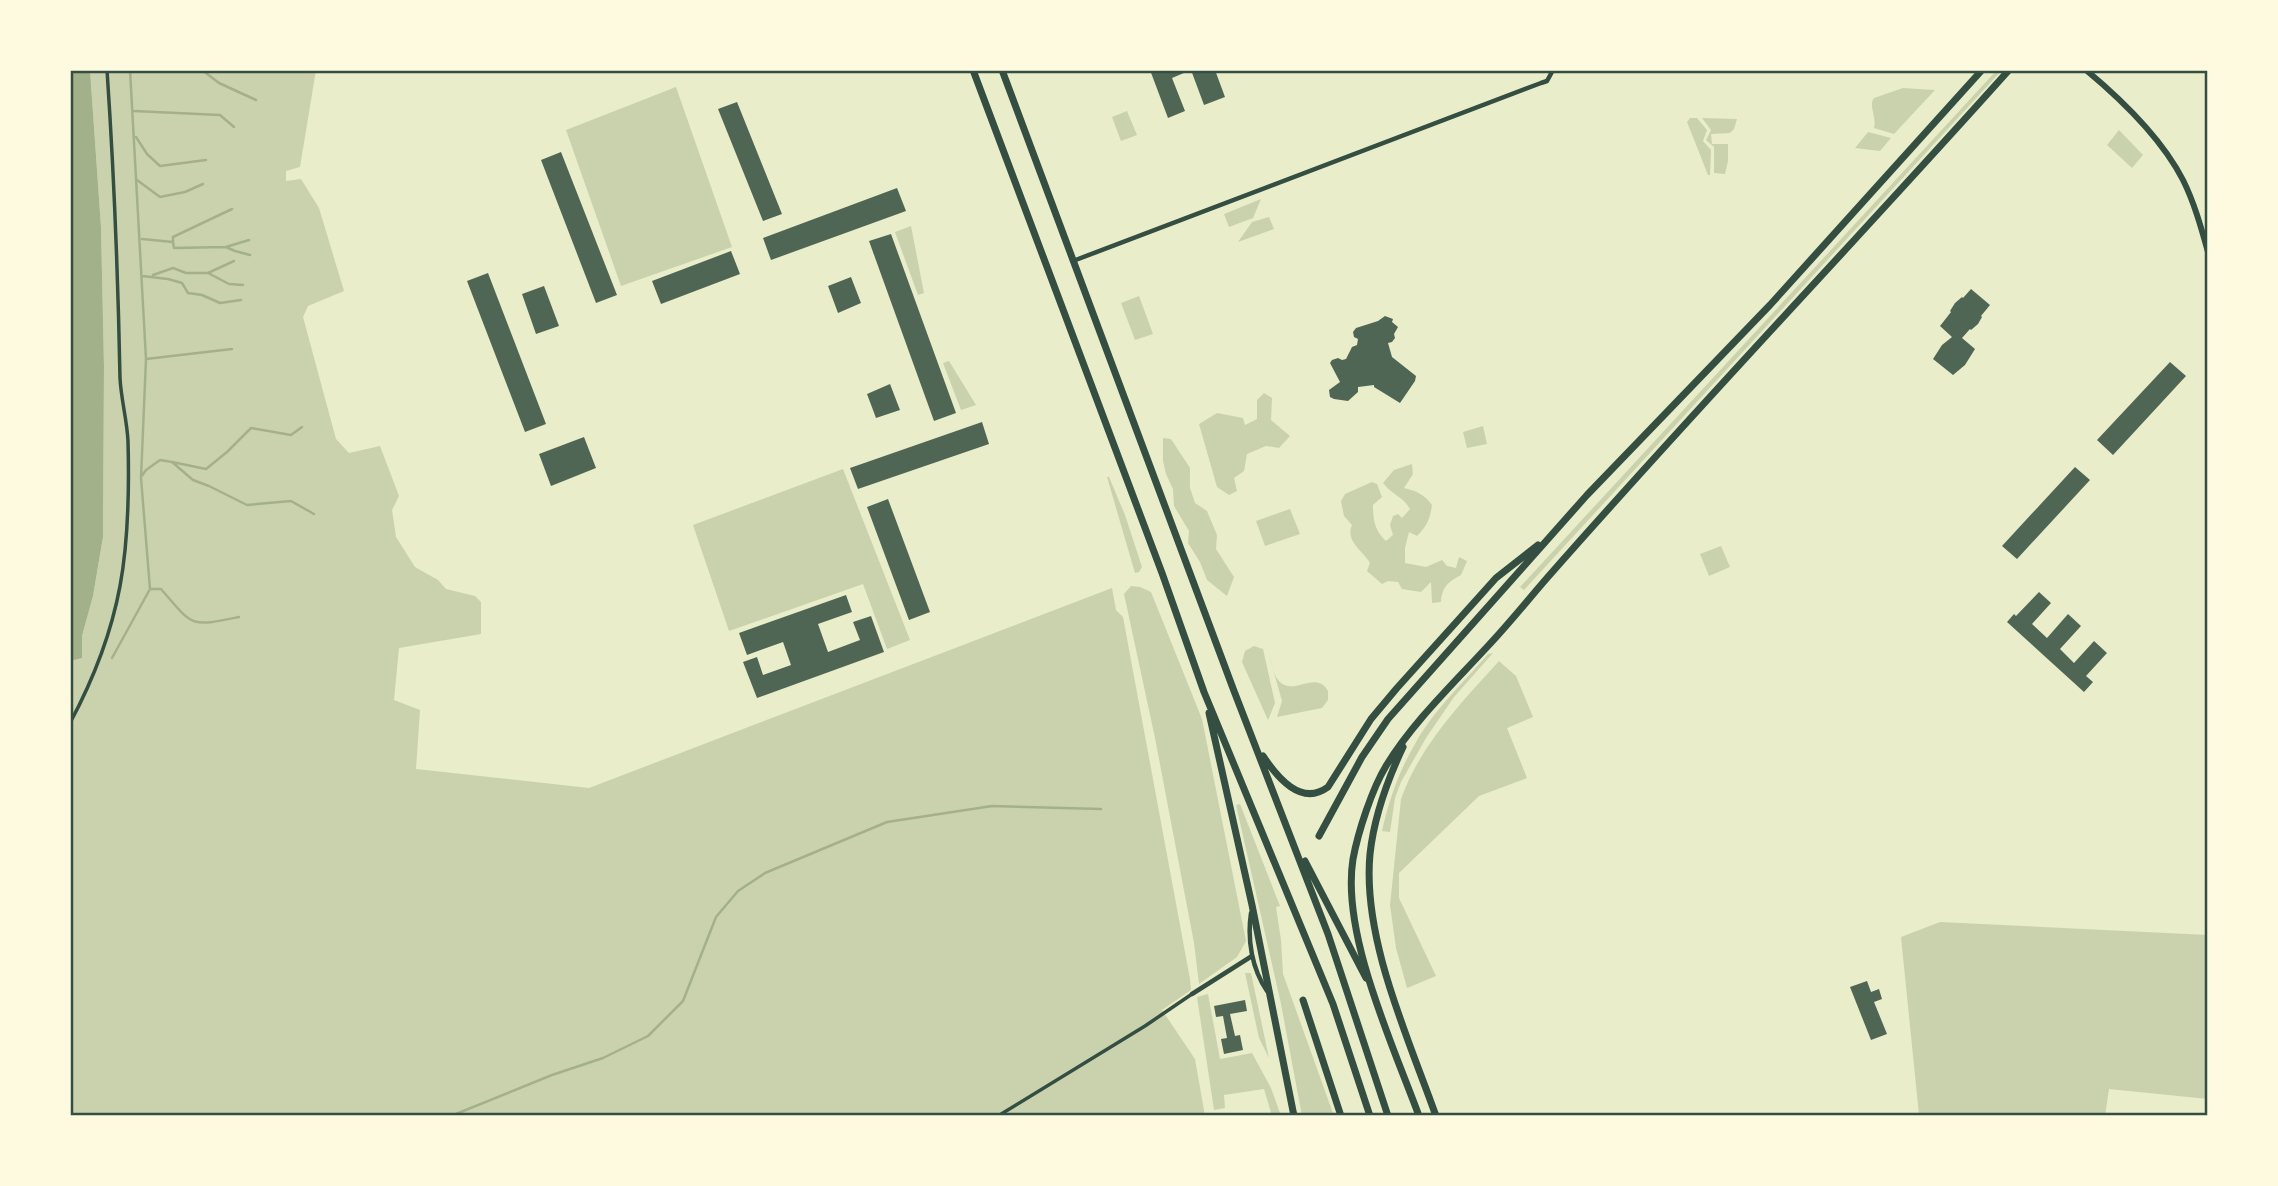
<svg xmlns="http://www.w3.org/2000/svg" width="2278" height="1186" font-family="Spectral,serif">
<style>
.green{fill:#cad2ad}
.water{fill:#a3b18a}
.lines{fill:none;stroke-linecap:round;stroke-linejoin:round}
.stream{stroke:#a3b18a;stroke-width:2.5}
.building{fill:#4f6655}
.pedestrian{stroke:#344e41;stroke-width:3.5}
.minor{stroke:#344e41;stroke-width:4.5}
.secondary{stroke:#344e41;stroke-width:6}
.primary{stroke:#344e41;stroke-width:7}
.neatline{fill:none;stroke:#344e41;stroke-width:2.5}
</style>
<rect width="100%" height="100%" fill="#e9edc9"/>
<path class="green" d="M90 70H316L300 167 286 171V181L301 179 319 208 344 291 308 306 303 317 336 439 349 453 380 446 399 496 392 510 396 537 415 567 438 580 446 589 475 596 481 602V634L399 648 394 700 420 710 416 769 589 788 1112 588 1116 610 1123 617 1190 979 1191 990 1162 1010 1195 1059 1205 1116H70V661L82 657V636L93 596 103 537 104 366 101 227Z
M1997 70H2002L1524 590 1520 587Z
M676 87 732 247 621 286 566 130Z
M1903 88 1935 90 1894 134 1874 128C1877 117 1868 106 1874 98Z
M1127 111 1137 135 1121 141 1112 117Z
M1690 118H1697L1707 130 1703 141 1711 150 1710 175H1708L1687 122Z
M1702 118 1737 119 1734 129 1730 133 1711 134 1712 144H1728V161L1725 174 1714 173V147L1706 140 1711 130Z
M2119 130 2143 155 2132 168 2107 145Z
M1868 132 1891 138 1880 151 1855 148Z
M1261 199 1253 218 1229 227 1224 214Z
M1269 217 1274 229 1238 242 1252 222Z
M911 226 924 293 918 295 895 232Z
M1139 296 1153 334 1135 340 1121 303Z
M949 361 976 405 961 410 943 363Z
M1264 393 1272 398 1271 420 1290 436 1279 448 1266 446 1247 454 1244 471 1234 478 1237 491 1229 495 1217 487 1199 424 1217 413 1243 418 1245 425 1257 419V400Z
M1483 426 1487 444 1467 448 1463 432Z
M1163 438 1171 439 1190 468V488L1195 503 1207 511 1217 535 1216 549 1234 577 1227 596 1207 580 1200 562 1188 543 1189 531 1174 506 1173 489 1166 474 1163 461Z
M1412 464 1413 474 1404 488C1417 491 1425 495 1432 505 1430 519 1427 526 1417 536L1409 532 1405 548V563L1426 567 1442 560 1447 566 1456 568 1459 557 1467 561 1461 575C1448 582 1442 587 1441 602L1432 603 1431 582 1421 592 1402 589 1398 582 1388 581 1382 584 1367 571 1370 563C1362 550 1345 541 1352 525L1344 516 1341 501 1345 494 1372 482 1377 484 1382 497 1373 505C1373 521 1375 531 1386 541L1393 535 1390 525 1393 516 1398 514 1402 518 1410 509C1404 497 1391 494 1383 483L1394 470Z
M843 469 910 640 887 649 863 584 729 631 693 525Z
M1107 477H1109L1125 515 1142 567 1139 572 1135 573Z
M1290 509 1300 534 1265 546 1256 521Z
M1721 546 1730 567 1709 576 1700 554Z
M1131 586 1140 587 1151 592 1202 719 1246 941 1237 957 1199 984 1194 943 1155 738 1124 594Z
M1254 646 1263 649 1275 703 1268 720 1242 662 1245 651Z
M1493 653 1454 697 1426 738 1401 782 1395 798 1390 832 1382 831C1389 800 1399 771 1415 744 1433 711 1463 683 1488 654Z
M1269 655C1272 662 1273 675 1279 681 1293 697 1316 669 1328 691V700L1322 708 1277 717 1282 701Z
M1499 661 1516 676 1533 717 1507 728 1527 778 1479 796 1399 873V898L1436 976 1407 988 1396 948 1390 905 1401 799C1420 745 1461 703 1499 661Z
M1240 804 1280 906 1276 907 1281 940 1283 974 1334 1116H1302L1281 1004 1236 805Z
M1940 922 2208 935V1099L2109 1089 2105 1116 1919 1115 1901 937Z
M1245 973H1251L1269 1058 1259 1038Z
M1208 994 1220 1059 1252 1053 1271 1088 1281 1116H1272L1264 1089 1224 1095 1225 1108 1214 1110 1197 997Z"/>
<path class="water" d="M70 70H90L101 227 104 366 103 537 93 596 82 636V658L70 661Z"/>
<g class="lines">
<path class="stream" d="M202 70 219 83 256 100
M134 111 220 115 234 127
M136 137 147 154 160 166 206 160
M137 180 160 197 185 192 203 184
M142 239 173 242 174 248 226 247 235 251 250 255
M173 242V237L232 209
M226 247 249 240
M208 273 234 261
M153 275 173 268 186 273H208L229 284 243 285
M142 276 168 279 182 283 188 293 202 295 220 303 241 300
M146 359 232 349
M172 462 206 469 227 452 251 428 291 435 302 427
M141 477 146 470 160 460 172 462 193 480 209 486 247 505 291 501 314 514
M150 589H161C194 627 189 627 239 617
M112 658 150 589 141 478 146 359 130 70
M451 1116 552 1075 603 1058 648 1036 683 1001 716 917 738 891 765 873 887 822 992 806 1101 809"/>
</g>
<path class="building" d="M1150 70H1215L1225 97 1204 105 1191 70 1172 78 1185 111 1168 118Z
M737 102 782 214 763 221 718 109Z
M561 152 617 295 596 303 541 160Z
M897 188 906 211 771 260 763 238Z
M891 234 956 413 934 421 869 241Z
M731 251 740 274 661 304 652 281Z
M488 273 546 424 525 432 467 281Z
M851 277 861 303 838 313 828 286Z
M544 286 559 326 536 334 522 294Z
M1971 289 1990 305 1981 316 1982 317 1978 324 1971 330 1970 329 1962 338 1975 349 1965 365 1953 375 1933 359 1942 345 1952 337 1940 326 1951 312 1950 311 1955 303 1962 297 1963 298Z
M1385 316 1393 319 1392 322 1398 327 1394 334 1395 338 1392 342 1388 343 1392 357 1416 376 1415 381 1400 403 1374 387V385L1358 387V392L1348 401 1334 399 1330 397 1329 390 1340 382 1330 363 1332 360 1338 358 1342 360 1346 359 1352 347 1357 345 1358 339 1354 337 1353 332 1356 328 1378 321Z
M2170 362 2186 376 2113 455 2097 440Z
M890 384 900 410 876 418 867 394Z
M982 422 989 444 858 489 850 468Z
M584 437 596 468 551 486 539 454Z
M2075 467 2090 480 2017 559 2002 546Z
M888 499 930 612 909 620 867 507Z
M2039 592 2051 603 2032 624 2047 638 2068 614 2081 626 2060 649 2074 663 2094 641 2107 653 2086 676 2093 682 2084 692 2007 622 2014 614 2016 616Z
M846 595 852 612 818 624 828 652 860 640 853 622 871 616 884 652 757 698 743 662 757 657 763 675 791 665 783 642 747 655 739 633Z
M1867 981 1871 992 1879 989 1882 999 1874 1002 1887 1034 1871 1040 1850 987Z
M1245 1000 1247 1011 1230 1014 1235 1036 1240 1035 1243 1050 1224 1054 1221 1039 1227 1038 1223 1016 1216 1017 1214 1006Z"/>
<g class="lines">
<path class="pedestrian" d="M70 723C123 624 131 551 128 441 127 420 121 399 120 378 118 275 114 173 107 70
M998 1116 1145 1026 1192 994"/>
<path class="minor" d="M1073 261 1541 83 1547 81 1553 70
M1251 913C1247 940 1252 969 1267 991
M1192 994 1252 956"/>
<path class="secondary" d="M2086 70C2122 100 2161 137 2183 180 2194 202 2201 227 2208 252"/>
<path class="primary" d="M973 70 1162 573 1204 692 1333 1004 1370 1116
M1002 70 1234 691 1328 934 1388 1116
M1209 713 1252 905 1294 1116
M1403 747C1387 781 1374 817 1370 854 1362 938 1408 1037 1436 1116
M1263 756C1277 777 1301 807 1328 787L1371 719 1397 688 1496 578 1538 545
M1319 836 1362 757 1388 719 1587 495 1770 305 1982 70
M1305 861 1366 978
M1303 1000 1341 1116
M1419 1116C1393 1045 1341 934 1353 859 1358 832 1372 789 1386 766 1413 722 1452 685 1487 647 1508 625 1527 601 1547 578 1698 406 1856 241 2009 70"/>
</g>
<rect width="2278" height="1186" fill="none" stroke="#fefae0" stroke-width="144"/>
<rect x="72" y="72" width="2134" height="1042" class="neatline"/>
</svg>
